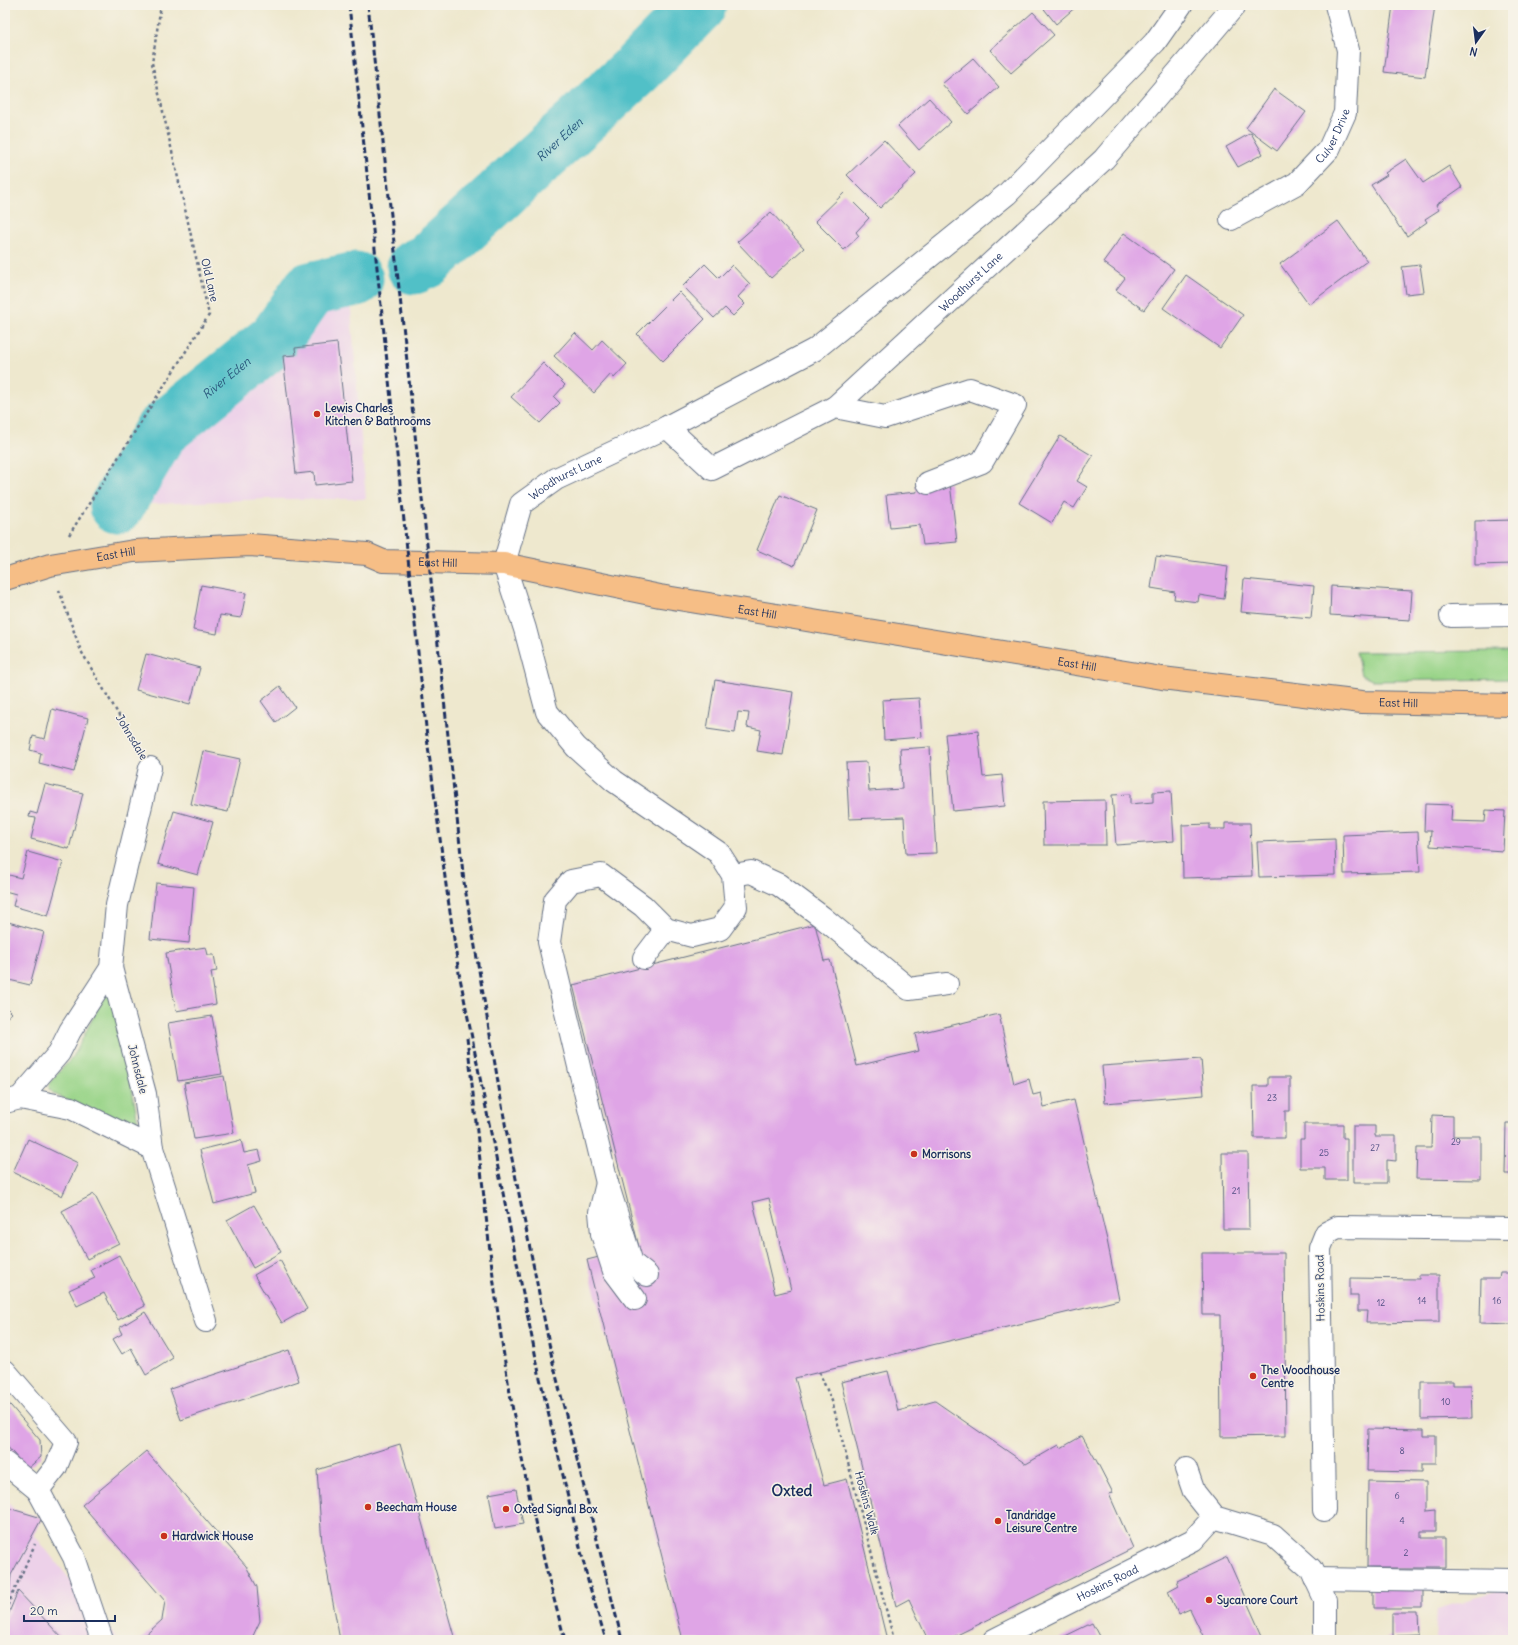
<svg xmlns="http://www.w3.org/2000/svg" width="1518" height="1645" font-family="Delius,sans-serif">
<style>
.built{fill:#edd1e9}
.green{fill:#99d488;stroke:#5a8273}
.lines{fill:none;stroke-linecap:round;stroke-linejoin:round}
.river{stroke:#51c0c7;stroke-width:55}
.building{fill:#dfa5e6;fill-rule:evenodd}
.minor-casing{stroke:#657085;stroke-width:24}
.major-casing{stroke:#657085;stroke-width:24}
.path{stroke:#657085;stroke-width:2.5;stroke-dasharray:3 3;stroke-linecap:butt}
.minor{stroke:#fff;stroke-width:22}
.major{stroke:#f6be86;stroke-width:22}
.rail{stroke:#1b2f5e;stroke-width:3;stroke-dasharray:6 3;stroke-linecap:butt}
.poi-dot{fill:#c8321e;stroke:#f7f3e8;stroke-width:1.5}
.labels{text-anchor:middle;stroke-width:3;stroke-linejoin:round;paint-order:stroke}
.number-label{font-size:9px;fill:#4c4c80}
.street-label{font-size:11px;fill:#1b2f5e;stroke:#f7f3e8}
.poi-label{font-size:11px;font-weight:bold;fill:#1b2f5e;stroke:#f7f3e8;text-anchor:start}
.water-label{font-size:12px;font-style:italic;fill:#2b5a7e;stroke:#f7f3e8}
.district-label{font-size:15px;font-weight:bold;fill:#1b2f5e;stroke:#f7f3e8}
</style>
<rect width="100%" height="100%" fill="#f7f3e8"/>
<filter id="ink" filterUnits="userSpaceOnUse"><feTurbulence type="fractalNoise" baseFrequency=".025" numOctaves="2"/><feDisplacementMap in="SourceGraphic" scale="8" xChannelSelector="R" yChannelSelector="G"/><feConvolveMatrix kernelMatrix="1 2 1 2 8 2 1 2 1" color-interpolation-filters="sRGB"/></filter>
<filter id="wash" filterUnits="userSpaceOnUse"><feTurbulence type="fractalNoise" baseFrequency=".012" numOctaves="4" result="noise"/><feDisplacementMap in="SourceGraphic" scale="16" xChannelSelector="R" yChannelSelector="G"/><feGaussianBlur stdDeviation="0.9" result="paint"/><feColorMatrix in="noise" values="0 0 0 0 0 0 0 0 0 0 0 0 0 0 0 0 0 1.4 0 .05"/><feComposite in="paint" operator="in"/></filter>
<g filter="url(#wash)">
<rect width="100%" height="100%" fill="#eee8ce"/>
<path class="built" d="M349 286 366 499H268L131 505 172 438 273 356Z
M5 1498 118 1640H5Z
M1513 1587V1640H1435L1437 1609Z"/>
<path class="green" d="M1513 651V679L1374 681 1361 675 1356 652Z
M112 995 116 1002 138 1122 136 1127 130 1130 54 1094 49 1089 50 1082 73 1057 102 1000 106 996Z"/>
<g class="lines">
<g class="river">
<path id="s1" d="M414 267 427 261 637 69 699 5"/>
<path id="s2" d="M117 506 161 431 275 339 310 289 356 279"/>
</g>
</g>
<g id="blocks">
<path class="building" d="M1041 5H1078L1056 24Z
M1393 5H1435L1425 77 1384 72Z
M1033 12 1054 35 1011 73 990 50Z
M973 58 999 87 968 114 942 84Z
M1274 89 1306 112 1277 151 1246 128Z
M929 98 951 122 919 150 898 126Z
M1251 133 1263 154 1238 167 1226 147Z
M884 140 916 174 880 208 847 175Z
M1406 159 1423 183 1449 166 1462 187 1436 205 1439 210 1425 219 1427 222 1407 236 1401 227 1400 228 1371 185 1387 175 1385 173Z
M844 193 869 218 856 232 859 236 844 250 815 221Z
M771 212 804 248 771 278 737 242Z
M1338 221 1367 261 1309 304 1280 264Z
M1124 233 1174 269 1144 310 1116 290 1125 278 1103 262Z
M705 264 719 278 732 265 750 284 738 297 745 304 733 316 725 308 714 318 683 286Z
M1420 265 1424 292 1406 294 1402 267Z
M1186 275 1243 315 1220 348 1163 308Z
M679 292 705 319 663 361 637 334Z
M575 333 593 350 602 340 627 364 614 378 611 374 594 393 554 356Z
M337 343 352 481 315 485 314 472 296 474 283 356 296 355 295 348Z
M543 363 565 385 554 397 560 403 540 423 511 397Z
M1060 436 1093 456 1077 481 1087 487 1074 508 1064 502 1052 523 1019 503Z
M950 483 957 542 923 545 920 525 890 528 886 495 917 492 916 486Z
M780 495 817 510 794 566 757 550Z
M1513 520V564L1475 565V521Z
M1156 556 1228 566 1224 599 1199 595 1198 602 1174 599 1175 592 1151 588Z
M1244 579 1314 586 1311 618 1241 612Z
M201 585 246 593 241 618 220 615 217 634 193 630Z
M1331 586 1412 591 1410 620 1330 615Z
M146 654 200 668 190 704 136 690Z
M715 680 793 692 783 755 757 751 761 730 747 727 749 713 738 712 735 733 707 729Z
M280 686 295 707 276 722 261 701Z
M919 698 922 737 884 740 882 700Z
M52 709 88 718 74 772 39 763 41 753 30 750 33 736 45 739Z
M978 731 983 777 1002 775 1005 806 953 811 945 734Z
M930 747 936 853 906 854 904 817 849 819 846 763 867 762 869 791 902 789 900 749Z
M203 751 240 759 228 812 191 804Z
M45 784 83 793 69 849 31 839 36 818 29 817 30 812 37 814Z
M1171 791 1174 841 1116 845 1112 795 1130 794V804L1153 802V792Z
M1105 800 1106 845H1044L1043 801Z
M1425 804 1452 805 1451 821 1485 822 1486 810 1505 811 1503 851 1430 846 1431 831H1424Z
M174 811 213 822 198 875 158 864Z
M1225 823H1250L1252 876 1183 878 1182 825 1210 824V829H1225Z
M1418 832 1420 872 1344 874 1343 835Z
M1335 839 1336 875 1259 877 1257 842Z
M28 852 63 862 48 916 13 906 16 894 5 891V874L21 878Z
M156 883 194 887 189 943 150 939Z
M8 922 44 932 30 985 5 979V933Z
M815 924 824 961 830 960 857 1066 919 1051 915 1034 999 1014 1014 1084 1029 1079 1033 1095 1041 1093 1044 1107 1074 1100 1107 1240 1119 1300 795 1378 824 1485 847 1479 887 1640H683L587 1260 639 1247 573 985ZM769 1198 791 1290 775 1294 753 1202Z
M206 947 208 955H214L217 971 211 972 216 1004 176 1011 166 953Z
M5 1006 12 1013 5 1019Z
M212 1016 222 1074 178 1081 168 1023Z
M1201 1059 1204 1095 1105 1103 1102 1066Z
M224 1076 234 1133 194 1139 184 1083Z
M1268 1077H1290V1111H1285V1138H1254L1253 1086H1268Z
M1432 1115 1453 1116V1136H1481V1180L1416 1179 1417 1148H1431Z
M1506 1123H1513V1174H1505Z
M1304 1124H1343V1138H1347V1180H1325V1168H1300V1139H1304Z
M1353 1126H1375V1136H1396V1161L1387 1160V1183H1353Z
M28 1139 78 1163 62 1196 13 1172Z
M241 1140 244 1153 259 1150 262 1161 248 1165 255 1193 214 1204 200 1150Z
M1222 1153H1248L1249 1229H1223Z
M94 1194 119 1243 87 1259 62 1211Z
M254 1205 281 1252 253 1268 227 1220Z
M1202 1253H1284L1286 1436 1221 1437 1220 1315H1203Z
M119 1255 145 1306 118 1320 104 1293 77 1306 69 1290 95 1278 91 1270Z
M280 1260 307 1309 282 1323 254 1275Z
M1500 1273H1513V1324L1480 1323 1481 1279H1499Z
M1419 1275H1439V1322L1366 1323 1367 1311H1358V1296H1350V1278L1419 1279Z
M145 1312 173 1358 146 1375 131 1348 122 1354 113 1339 122 1334 119 1328Z
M289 1350 299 1381 181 1420 170 1389Z
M888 1371 898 1411 935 1401 1026 1464 1059 1445 1061 1448 1082 1436 1096 1460 1113 1493 1109 1494 1133 1548 947 1640H928L909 1599 896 1606 841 1382Z
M1421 1381H1453V1385H1471L1472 1418 1421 1419Z
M5 1399 40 1440 41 1457 27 1469 5 1444Z
M1368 1429 1424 1430V1437H1436V1464H1421V1472L1367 1471Z
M400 1444 455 1640H340L322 1544 317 1470Z
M146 1451 246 1566 257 1587 260 1621 251 1640H140L162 1620 165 1601 82 1505Z
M1368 1481 1426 1482V1511L1436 1510V1532H1421V1538H1445V1568H1367Z
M516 1489 523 1524 495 1529 489 1494Z
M5 1507 42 1518 11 1575 9 1594 5 1601Z
M1227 1557 1264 1640H1205L1190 1609 1178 1614 1168 1591 1179 1585 1177 1581Z
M1372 1587H1423V1608H1372Z
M18 1591 64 1640H5V1622Z
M1393 1613H1418L1419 1635 1393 1636Z
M1092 1623 1101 1640H1057Z
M1391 1636 1393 1640H1383Z
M1513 1636V1640H1503Z"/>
</g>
</g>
<g filter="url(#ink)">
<use href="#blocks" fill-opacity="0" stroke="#657085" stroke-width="1"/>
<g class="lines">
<g class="minor-casing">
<g id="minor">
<path id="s3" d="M1231 219 1297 183 1329 149 1345 113 1348 50 1336 5"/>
<path d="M835 407 885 417 970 389 1015 405 982 462 928 483"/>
<path id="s4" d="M667 427 712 469 835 407 1104 159 1235 5"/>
<path d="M1451 616 1513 615"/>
<path d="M733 875 751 872 779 885 822 917 909 989 947 984"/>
<path d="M644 958 666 929"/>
<path d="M20 1098 71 1108 152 1148 145 1094 111 968"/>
<path d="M5 1102 20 1098 59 1053 70 1031 111 968 117 905 150 768"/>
<path d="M152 1148 206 1321"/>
<path d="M607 1183 600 1212 602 1234 614 1271 635 1299"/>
<path id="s5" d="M647 1275 632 1263 607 1183 549 942 555 900 571 881 601 875 643 906 666 929 692 936 720 929 736 907 733 875 719 853 614 781 576 747 547 712 525 629 504 564 521 504 556 479 667 427 814 350 1007 194 1155 42 1181 5"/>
<path d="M5 1371 66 1442 56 1467 38 1490 5 1463"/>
<path d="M1186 1469 1194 1492 1214 1517 1273 1535 1311 1569 1325 1599V1640"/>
<path d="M38 1490 74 1557 102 1640"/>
<path d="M1324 1510 1320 1248 1326 1233 1338 1227 1513 1229"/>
<path d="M1315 1579 1513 1582"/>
<path id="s6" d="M994 1640 1193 1540 1214 1517"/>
</g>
</g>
<g class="major-casing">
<g id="major">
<path id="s7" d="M5 579 50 565 134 551 250 545 367 554 383 561 504 564 660 596 1162 678 1362 702 1513 705"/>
</g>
</g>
<path class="path" d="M69 535 209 315 152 63 161 5
M59 590 81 651 136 744
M819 1372 832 1401 894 1640
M5 1611 35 1544"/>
<use href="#minor" class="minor"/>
<use href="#major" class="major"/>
<path class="rail" d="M349 5 428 746 446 885 459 973 540 1378 588 1581 606 1640
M368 5 464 882 506 1129 553 1363 622 1640
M467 1038C482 1173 493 1310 519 1443 531 1509 547 1575 565 1640"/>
</g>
</g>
<g class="poi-dot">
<circle cx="317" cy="414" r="4"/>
<circle cx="914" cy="1154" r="4"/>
<circle cx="1253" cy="1376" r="4"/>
<circle cx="368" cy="1507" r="4"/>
<circle cx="506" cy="1509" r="4"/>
<circle cx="998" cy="1521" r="4"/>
<circle cx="164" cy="1536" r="4"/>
<circle cx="1209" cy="1600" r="4"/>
</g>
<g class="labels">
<g class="number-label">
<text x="1272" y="1101">23</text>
<text x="1456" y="1145">29</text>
<text x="1375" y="1151">27</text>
<text x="1324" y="1156">25</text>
<text x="1236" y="1194">21</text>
<text x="1422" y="1304">14</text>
<text x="1497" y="1304">16</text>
<text x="1381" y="1306">12</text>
<text x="1446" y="1405">10</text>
<text x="1402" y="1454">8</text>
<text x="1397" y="1499">6</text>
<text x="1402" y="1524">4</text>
<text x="1406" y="1556">2</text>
</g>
<g class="street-label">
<text dy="4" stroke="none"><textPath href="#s3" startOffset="135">Culver Drive</textPath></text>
<text transform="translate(210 280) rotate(77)" y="4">Old Lane</text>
<text dy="4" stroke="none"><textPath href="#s4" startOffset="384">Woodhurst Lane</textPath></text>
<text dy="4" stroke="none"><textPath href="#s5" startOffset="1167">Woodhurst Lane</textPath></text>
<text dy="4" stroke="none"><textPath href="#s7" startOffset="114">East Hill</textPath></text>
<text dy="4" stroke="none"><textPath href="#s7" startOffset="438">East Hill</textPath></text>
<text dy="4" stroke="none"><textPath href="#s7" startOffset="762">East Hill</textPath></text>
<text dy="4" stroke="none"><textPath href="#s7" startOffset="1086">East Hill</textPath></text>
<text dy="4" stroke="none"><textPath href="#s7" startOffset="1410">East Hill</textPath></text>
<text transform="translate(132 737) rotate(59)" y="4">Johnsdale</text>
<text transform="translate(138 1069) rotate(76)" y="4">Johnsdale</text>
<text transform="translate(1320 1288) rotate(-91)" y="4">Hoskins Road</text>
<text transform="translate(867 1503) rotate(75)" y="4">Hoskins Walk</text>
<text dy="4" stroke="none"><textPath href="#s6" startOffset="127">Hoskins Road</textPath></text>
</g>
<g class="poi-label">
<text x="325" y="412">Lewis Charles<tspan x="325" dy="13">Kitchen &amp; Bathrooms</tspan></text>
<text x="922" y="1158">Morrisons</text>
<text x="1261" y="1374">The Woodhouse<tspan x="1261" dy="13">Centre</tspan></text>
<text x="376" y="1511">Beecham House</text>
<text x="514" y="1513">Oxted Signal Box</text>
<text x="1006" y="1519">Tandridge<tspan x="1006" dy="13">Leisure Centre</tspan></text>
<text x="172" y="1540">Hardwick House</text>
<text x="1217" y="1604">Sycamore Court</text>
</g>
<g class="water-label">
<text dy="4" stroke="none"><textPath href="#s1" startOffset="194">River Eden</textPath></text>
<text dy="4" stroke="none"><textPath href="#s2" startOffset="171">River Eden</textPath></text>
</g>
<g class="district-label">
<text x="792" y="1496">Oxted</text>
</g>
</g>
<rect width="1518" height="1645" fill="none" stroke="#f7f3e8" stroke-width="20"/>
<g transform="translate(1476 42) rotate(194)" stroke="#f7f3e8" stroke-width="3" paint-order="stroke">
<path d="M0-3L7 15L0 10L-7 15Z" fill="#1b2f5e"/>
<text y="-6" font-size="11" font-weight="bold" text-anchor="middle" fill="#1b2f5e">N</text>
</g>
<path d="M24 1615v6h91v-6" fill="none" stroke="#1b2f5e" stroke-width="2"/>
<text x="30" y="1615" font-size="12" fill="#1b2f5e" stroke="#f7f3e8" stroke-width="3" paint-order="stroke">20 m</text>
</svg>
